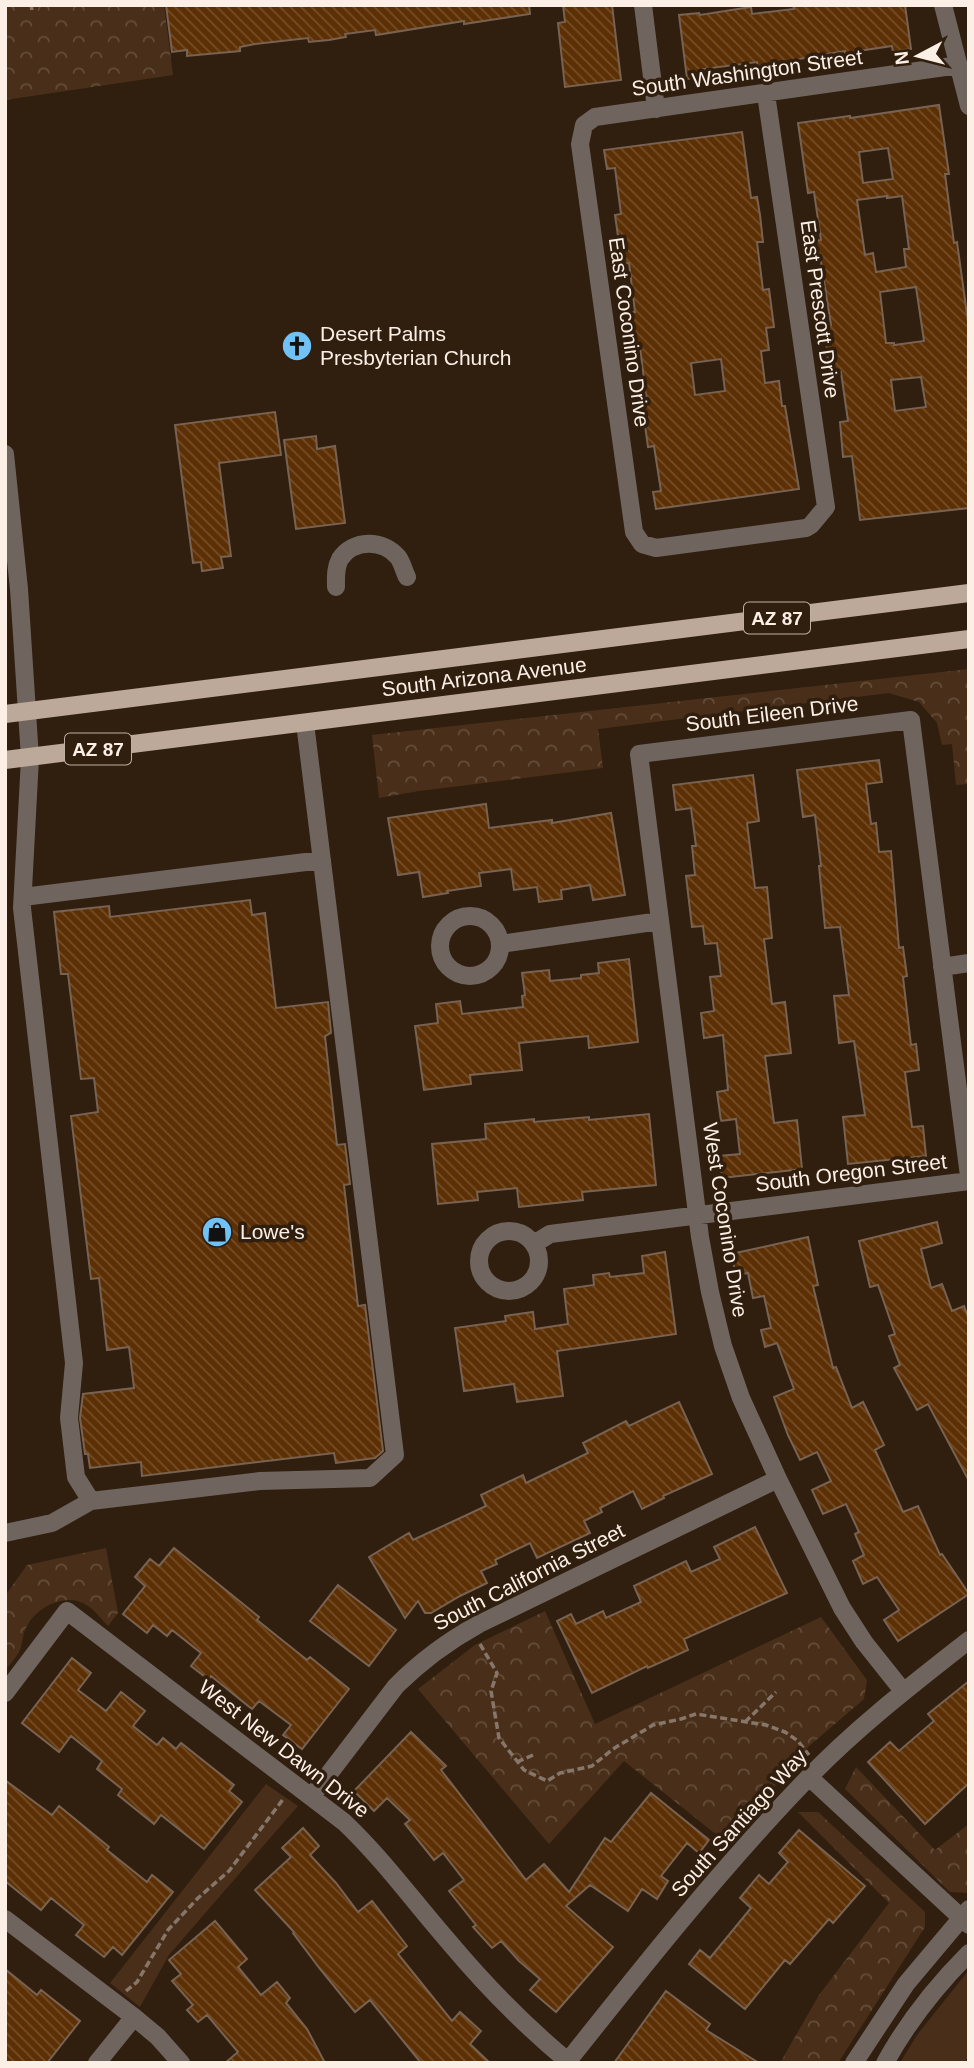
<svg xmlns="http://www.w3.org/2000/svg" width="974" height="2068" font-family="Helvetica,sans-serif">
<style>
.grass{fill:#492f19}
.park{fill:url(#park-crowns)}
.building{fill:url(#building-back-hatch);stroke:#786252;stroke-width:2;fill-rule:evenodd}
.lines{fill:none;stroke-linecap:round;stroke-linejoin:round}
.path{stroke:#87776a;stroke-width:3.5;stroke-dasharray:7 3.5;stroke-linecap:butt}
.minor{stroke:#6f655e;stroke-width:18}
.major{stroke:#bda99a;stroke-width:18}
.labels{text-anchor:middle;stroke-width:7;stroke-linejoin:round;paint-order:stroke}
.shield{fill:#301e0f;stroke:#bfb0a6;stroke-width:2}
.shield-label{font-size:19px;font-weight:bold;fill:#fcefe6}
.street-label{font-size:21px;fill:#fcefe6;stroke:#301e0f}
.poi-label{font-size:21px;fill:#fcefe6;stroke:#301e0f;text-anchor:start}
</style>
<defs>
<pattern id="park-crowns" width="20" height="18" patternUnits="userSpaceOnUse" patternTransform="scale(1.75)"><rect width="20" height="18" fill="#492f19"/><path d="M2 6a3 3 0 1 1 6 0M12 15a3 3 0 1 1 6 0" fill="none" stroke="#644d3a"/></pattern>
<pattern id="building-back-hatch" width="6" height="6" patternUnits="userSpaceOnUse" patternTransform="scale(1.75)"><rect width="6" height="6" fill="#5c3004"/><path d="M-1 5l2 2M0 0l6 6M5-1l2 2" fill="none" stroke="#744e29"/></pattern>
</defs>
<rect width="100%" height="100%" fill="#301e0f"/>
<path class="grass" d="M266 1784 298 1806 169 1955 140 2007 110 1983Z
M969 1970V2054L965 2063H900L917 2035Z"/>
<path class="park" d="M5 5H164L173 75 5 100Z
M969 669V784L956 785 952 744 942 745 937 723 919 702 889 693 598 729 603 768 419 791 379 798 372 735Z
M106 1548 118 1613 108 1626C102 1620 96 1611 88 1606 68 1591 37 1606 27 1626 22 1634 23 1644 19 1652 15 1659 10 1664 5 1670V1596L27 1565Z
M545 1611 595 1724 821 1617 867 1680 864 1699 808 1747 727 1843 624 1761 549 1844 418 1689 475 1645Z
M856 1767 935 1850 969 1824V1893L950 1892 845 1789Z
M798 1812H818L925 1912V1927L838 2063H780L819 1995 889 1903Z"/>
<path class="building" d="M166 5H529L530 14 464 24V21L376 35 375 30 345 34 346 37 329 40 309 42 308 38 255 44 240 47V51L187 56V50L172 52Z
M563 5H612L621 80 565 87 558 23 565 22Z
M793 5H905L911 49 893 52 892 46 845 53V51L799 59 800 64 780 67 779 63 758 66 757 62 703 69 705 77 687 79 679 15 699 13 700 15 751 7 752 14 794 9Z
M939 105 949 174H945L954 243 957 242 969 329V508L860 520 852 456 843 457 840 422 848 421 841 372 829 373 825 326 831 325 820 256 816 257 814 241 821 240 814 192 808 193 798 123 850 116V118ZM888 148 893 179 863 183 859 152ZM887 196V198L902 196 909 249H904L906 267 876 272 873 253 865 255 857 200ZM916 287 924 341 894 345V343H886L880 292ZM921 377 926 407 895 411 891 380Z
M742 132 751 198 757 197 760 215 763 242H757L763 290 769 289 774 327 766 328 769 350 761 351 765 383 779 381 782 406H785L799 489 656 509 653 492 661 491 654 446 648 447 644 418H641L638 397 646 396 640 347 634 348 629 312H635L629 263 622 264 615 215 621 214 615 168 607 169 604 150ZM721 359 725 391 695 395 691 363Z
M275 412 281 455 219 463 231 556 221 557 223 568 202 571 201 562 193 563 175 425Z
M316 436 317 449 335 446 345 523 296 529 284 440Z
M879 760 882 782 866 784 871 824 876 823 879 852 891 851 899 948 903 947 907 976 903 977 911 1045 916 1044 919 1070 905 1072 912 1127 923 1126 926 1156 848 1164 843 1117 865 1115 854 1041 839 1043 834 996 849 995 840 927 825 928 819 866H821L815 815 803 817 797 770Z
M753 775 759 821 747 823 755 888 767 887 772 938 764 939 772 1004 785 1002 791 1053 765 1056 774 1123 797 1120 802 1169 722 1178 719 1156 740 1154 736 1119 721 1121 717 1092 728 1090 723 1035 704 1038 701 1013 714 1011 710 977 721 976 717 943 705 944 703 926 692 927 686 876 695 875 692 846H696L691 808 676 810 673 785Z
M486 804 489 828 552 820V823L611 813 625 895 593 900 590 885 561 890 562 899 539 902 537 887 514 890 511 869 479 873 481 886 447 891 448 893 423 897 419 872 398 875 388 818Z
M250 900 252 915 265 913 276 1008 328 1002 331 1033 325 1036 337 1145 345 1144 350 1184 344 1185 358 1306 365 1305 383 1451 375 1458 336 1463 334 1453 142 1476 141 1462 90 1468 88 1454H85L80 1418 83 1394 134 1388 129 1347 107 1350 99 1278 91 1279 71 1116 98 1112 94 1078 81 1079 68 974H61L54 912 109 906 110 917Z
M629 959 638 1042 589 1048 588 1036 519 1043 522 1070 470 1075 471 1084 424 1090 415 1026 438 1023 436 1004 460 1001 462 1014 523 1007 522 996 525 995 522 973 549 970 550 981 581 978V975L599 973 598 963Z
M649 1114 656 1185 582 1192 583 1200 519 1207 517 1188 477 1192 478 1200 438 1204 432 1144 486 1139 485 1124 534 1119V1122L589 1117V1120Z
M937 1222 942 1243 921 1249 931 1288 942 1284 952 1311 964 1306 969 1320V1481L928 1404 917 1410 894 1368 900 1365 889 1336 895 1334 878 1285 870 1287 859 1241Z
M808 1237 818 1285 813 1286 833 1368 836 1367 852 1408 863 1402 884 1445 875 1450 903 1512 918 1506 940 1555 942 1554 969 1594 898 1641 884 1620 899 1610 877 1577 863 1584 853 1561 864 1555 855 1534 859 1532 846 1504 823 1514 812 1490 831 1481 817 1452 800 1460 788 1435 774 1397 794 1389 777 1343 765 1347 761 1330 771 1328 764 1296 753 1298 748 1273 736 1275 731 1254Z
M665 1252 676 1334 557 1351 563 1396 517 1402 514 1384 464 1391 455 1328 506 1321 505 1316 533 1312 535 1329 568 1324 564 1289 594 1285 593 1275 609 1273 610 1277 644 1273 642 1256Z
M679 1402 712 1474 663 1496 664 1498 642 1509 633 1491 600 1508 602 1512 584 1521 590 1533 537 1558 530 1543 495 1560 497 1564 481 1571 487 1583 460 1596 431 1613H425L418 1601 405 1618 369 1557 409 1533 413 1540 486 1506 481 1495 523 1475 526 1483 588 1453 583 1443 626 1421 629 1426Z
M755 1527 787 1593 684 1639 688 1650 648 1668 647 1666 592 1693 557 1621 571 1614 576 1624 603 1611 606 1618 641 1602 634 1586 686 1561 691 1572 720 1559 714 1547Z
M174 1548 259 1617 257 1620 307 1660 310 1657 349 1689 302 1749 283 1735 291 1725 259 1701 252 1709 211 1676 209 1680 191 1666 201 1653 172 1630 167 1636 153 1625 147 1633 123 1614 145 1586 135 1577 150 1559 159 1566Z
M338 1585 396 1630 369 1666 310 1621Z
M72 1658 91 1673 78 1690 106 1711 121 1692 145 1711 133 1726 157 1745 163 1738 176 1749 181 1743 234 1785 229 1791 242 1802 204 1849 161 1815 154 1824 118 1795 122 1789 97 1769 102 1761 71 1736 59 1752 22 1723Z
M969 1681V1783L925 1824 868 1762 890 1742 899 1751 934 1721 928 1714Z
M411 1732 446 1766 441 1770 526 1880 544 1864 569 1892 605 1838 611 1842 651 1793 709 1840 699 1853 687 1843 661 1876 668 1881 657 1899 642 1889 628 1911 590 1885 566 1906 613 1947 556 2012 530 1990 540 1979 519 1961 501 1941 492 1948 473 1927 476 1925 449 1891 464 1880 443 1853 434 1860 405 1824 410 1820 387 1798 374 1811 354 1791Z
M5 1780 52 1815 59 1806 109 1847 107 1850 147 1882 152 1875 173 1892 122 1955 113 1947 104 1957 76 1935 84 1925 51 1898 41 1910 5 1881Z
M303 1828 319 1846 310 1855 336 1883 358 1912 372 1901 407 1946 398 1954 452 2021 460 2012 481 2031 470 2044 490 2063H421L370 2000 355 2012 320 1969 293 1933 294 1932 255 1890 291 1857 282 1848Z
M799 1830 865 1886 833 1923 829 1919 790 1964 785 1960 745 2009 689 1964 700 1950 710 1958 751 1908 740 1898 759 1875 769 1884 788 1862 779 1853Z
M215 1921 247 1959 238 1967 261 1995 277 1982 290 1998 286 2003 307 2029 325 2063H225L238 2052 207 2015 198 2022 187 2010 193 2005 172 1981 181 1974 169 1960Z
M5 1969 37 1995 41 1990 80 2021 47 2063H5Z
M666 1991 710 2024 706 2030 759 2063H614Z"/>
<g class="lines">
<path class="path" d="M31 5 32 10
M480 1644 497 1673 491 1691 499 1738 524 1770 547 1781 560 1773 592 1766 613 1749 653 1725 681 1719 696 1714 766 1725 785 1732 798 1741 809 1755
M745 1722 776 1692
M517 1762 533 1755
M126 1991 137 1982 168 1930 198 1898 229 1871 284 1798"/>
<path class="minor" d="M643 5 656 109
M943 5 969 106
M766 94 826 507 811 525 806 528 656 548 642 544 634 532 580 144 584 125 595 117 959 65
M5 454 19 589 30 758 22 908 74 1363 69 1418 76 1477 91 1501
M336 587C336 578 335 568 340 559 353 539 383 539 398 557 402 562 404 571 407 577
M23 897 322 860
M440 946a30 30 0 1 1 60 0a30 30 0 1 1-60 0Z
M500 944 660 921
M942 967 969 963
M479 1261a30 30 0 1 1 60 0a30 30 0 1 1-60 0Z
M534 1244 550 1234 969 1181
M5 1533 52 1523 91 1501 260 1481 370 1478 395 1455 305 723
M903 1691 864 1642 842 1608 778 1479 741 1398 723 1346 710 1292 700 1237 639 754 911 720 969 1176
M5 1693 67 1611 344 1822C383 1859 414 1902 449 1942 486 1986 526 2027 570 2063
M809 1777 969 1925
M312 1796 396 1686C421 1661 448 1641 479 1624L778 1479
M5 1919 134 2017 158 2037 181 2063
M568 2061C645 1964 722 1867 808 1778 857 1727 913 1684 969 1640
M97 2063 134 2017
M854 2063 906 1984 969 1909
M885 2063C907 2023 937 1985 969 1953"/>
<path class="major" d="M5 714 969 593
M5 760 969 639"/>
</g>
<defs>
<g id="church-disc" transform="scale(1.575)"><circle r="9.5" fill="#70c1f4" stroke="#301e0f"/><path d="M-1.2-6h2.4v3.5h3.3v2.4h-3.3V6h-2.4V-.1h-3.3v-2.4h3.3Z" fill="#111"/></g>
<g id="shop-disc" transform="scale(1.575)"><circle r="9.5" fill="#70c1f4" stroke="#301e0f"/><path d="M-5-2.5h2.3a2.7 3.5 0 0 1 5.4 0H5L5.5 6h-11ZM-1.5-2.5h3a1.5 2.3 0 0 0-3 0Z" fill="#111"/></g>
</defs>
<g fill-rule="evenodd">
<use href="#church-disc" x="297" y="346"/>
<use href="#shop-disc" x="217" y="1232"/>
</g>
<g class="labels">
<g class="shield">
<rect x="744" y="602.5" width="66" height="31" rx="5"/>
<rect x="65" y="733.5" width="66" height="31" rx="5"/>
</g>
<g class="shield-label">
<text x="777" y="625">AZ 87</text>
<text x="98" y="756">AZ 87</text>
</g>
<g class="street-label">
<text transform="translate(747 73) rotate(-8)" y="7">South Washington Street</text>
<text transform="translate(820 309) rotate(82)" y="7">East Prescott Drive</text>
<text transform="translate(629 332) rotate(82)" y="7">East Coconino Drive</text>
<text transform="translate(484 677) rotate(-7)" y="7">South Arizona Avenue</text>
<text transform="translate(772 714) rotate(-7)" y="7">South Eileen Drive</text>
<text transform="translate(851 1173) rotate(-7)" y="7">South Oregon Street</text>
<text transform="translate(725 1220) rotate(81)" y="7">West Coconino Drive</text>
<text transform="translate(529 1577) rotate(-27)" y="7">South California Street</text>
<text transform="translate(284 1749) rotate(38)" y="7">West New Dawn Drive</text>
<text transform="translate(739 1823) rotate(-48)" y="7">South Santiago Way</text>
</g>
<g class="poi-label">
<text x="320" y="341">Desert Palms<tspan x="320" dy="24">Presbyterian Church</tspan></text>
<text x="240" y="1239">Lowe's</text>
</g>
</g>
<rect width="974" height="2068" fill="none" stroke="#fcefe6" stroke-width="14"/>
<g transform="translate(918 56) rotate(263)" stroke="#301e0f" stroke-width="5" paint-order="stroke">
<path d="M0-5L12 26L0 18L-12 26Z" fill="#fcefe6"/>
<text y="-10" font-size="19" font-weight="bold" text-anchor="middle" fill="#fcefe6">N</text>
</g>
</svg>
